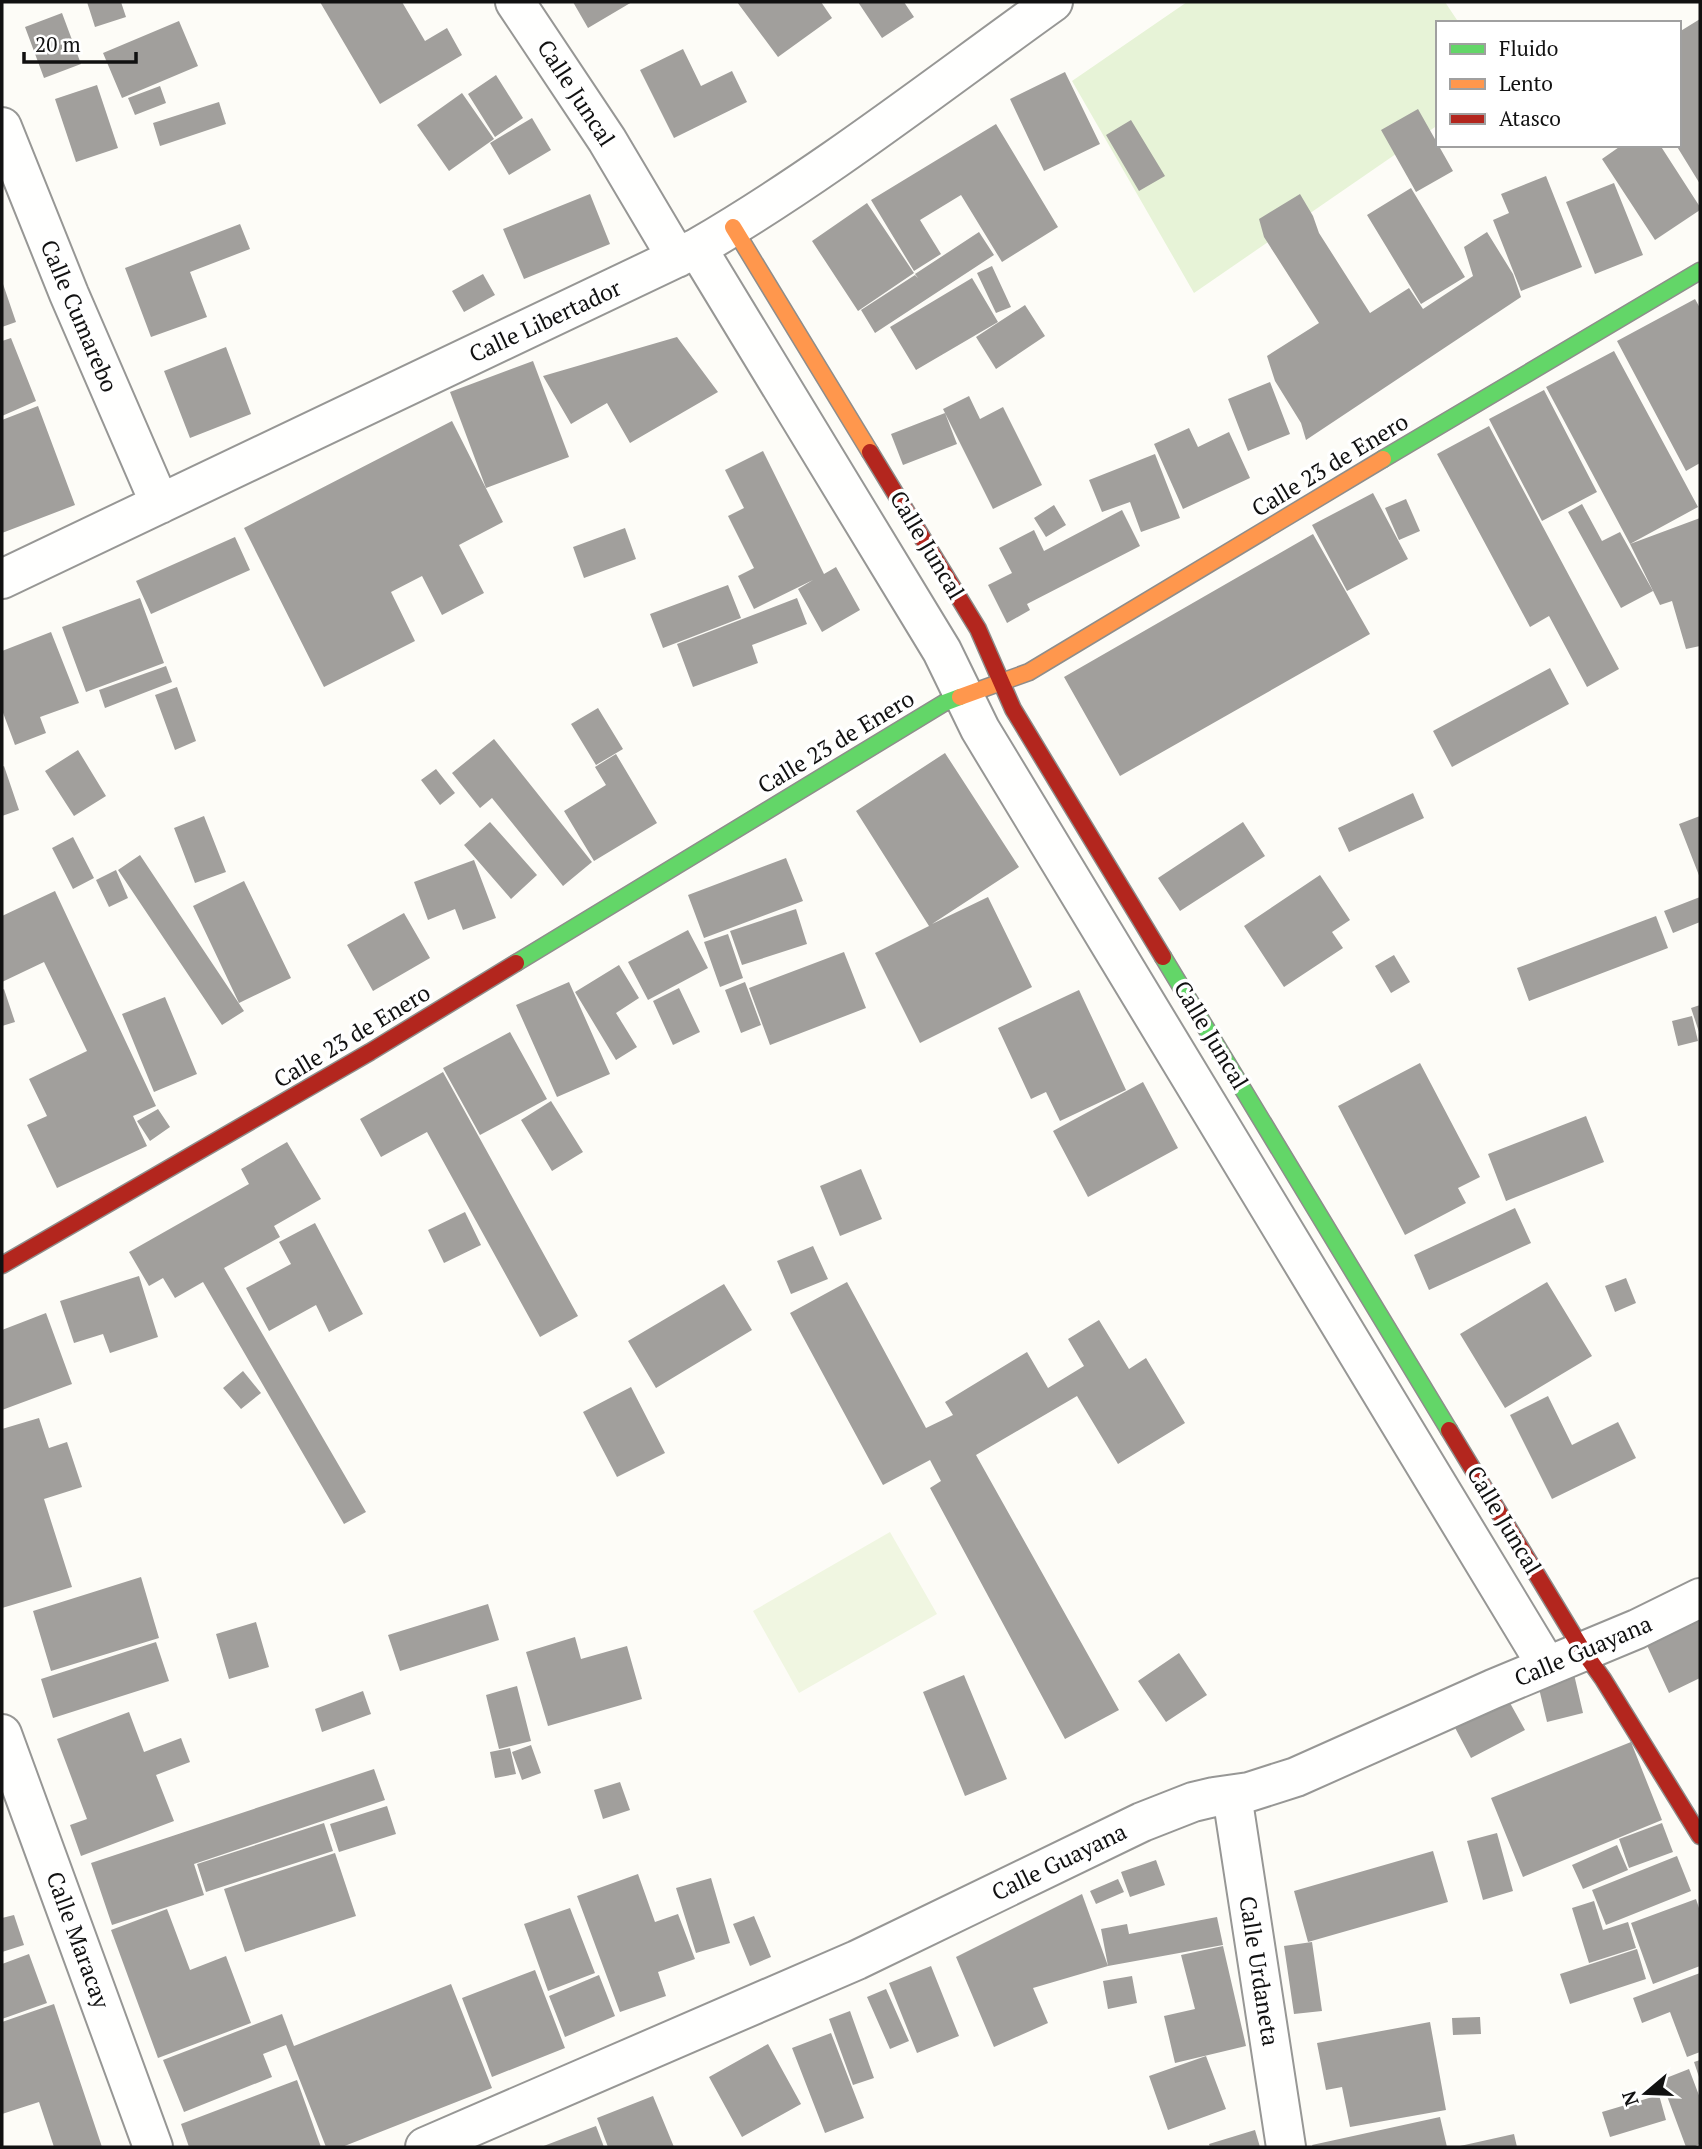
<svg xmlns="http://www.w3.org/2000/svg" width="1702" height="2149" font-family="'PT Serif',serif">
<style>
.green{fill:#e7f3d7}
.pitch{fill:#f0f6e1}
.building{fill:#a19f9c}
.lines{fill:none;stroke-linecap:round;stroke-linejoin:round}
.street-casing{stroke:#979795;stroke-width:42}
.fast-casing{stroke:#8e8d8b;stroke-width:19}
.slow-casing{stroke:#8e8d8b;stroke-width:19}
.jam-casing{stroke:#8e8d8b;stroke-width:19}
.street{stroke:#fffffe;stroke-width:38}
.fast{stroke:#63d668;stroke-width:16}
.slow{stroke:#ff974d;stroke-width:16}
.jam{stroke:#b3261e;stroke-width:16}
.labels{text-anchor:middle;stroke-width:7;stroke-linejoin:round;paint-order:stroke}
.street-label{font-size:23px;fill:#111;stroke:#fff}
</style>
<rect width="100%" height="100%" fill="#fdfcf7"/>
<path class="green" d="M1187 2H1445L1459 23H1438V125L1194 293 1072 81Z"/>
<path class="pitch" d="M890 1532 937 1614 799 1693 753 1611Z"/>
<path class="building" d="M87 2H121L126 17 95 27Z
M320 2H402L425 41 447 28 462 55 380 104Z
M573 2H632L588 28Z
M737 2H821L832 18 778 57Z
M858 2H904L914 17 882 38Z
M62 13 81 64 44 78 25 27Z
M1700 19V184L1676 145H1679V32Z
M179 21 198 66 122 98 103 53Z
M683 49 701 86 732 71 747 102 674 138 640 70Z
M1065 72 1100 144 1044 171 1010 99Z
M496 75 523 118 495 137 468 94Z
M97 85 118 148 76 162 55 99Z
M160 86 166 103 135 115 128 98Z
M462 93 494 139 449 171 417 125Z
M219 102 226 124 160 146 153 123Z
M1418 109 1453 171 1416 192 1381 130Z
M532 118 551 150 509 175 490 143Z
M1131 120 1165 176 1139 191 1106 135Z
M996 124 1058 227 1002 262 961 195 920 220 941 254 914 271 871 200Z
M1622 145H1660L1700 207V210L1655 240 1602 159Z
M1546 176 1582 267 1521 291 1493 220 1509 213 1501 194Z
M1614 183 1643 255 1595 274 1566 202Z
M1411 188 1465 277 1421 304 1367 215Z
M590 194 610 244 524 279 503 229Z
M1300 194 1313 216 1319 233 1370 313 1409 288 1423 309 1473 276 1464 247 1487 232 1513 274 1521 297 1306 440 1301 423 1275 381 1267 356 1319 323 1264 237 1259 219Z
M867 203 914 273 858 311 812 241Z
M240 224 250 249 190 272 207 317 151 337 125 268Z
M979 232 994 255 875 333 861 310 915 275 918 278 915 274Z
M992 266 1011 307 996 313 977 273Z
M483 274 495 295 464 312 452 291Z
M972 278 998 322 916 370 890 327Z
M2 281 16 322 2 327Z
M1695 299 1700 308V463L1686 471 1617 341Z
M1025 305 1045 336 996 369 976 337Z
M677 337 718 392 630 443 607 403 571 424 543 376Z
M11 338 36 401 2 416V341Z
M226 347 251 414 190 438 164 371Z
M1614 351 1698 507 1630 544 1700 518V646L1686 649 1672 601 1660 605 1630 544 1546 387Z
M533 361 569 457 486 488 450 392Z
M1270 382 1290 434 1248 451 1228 399Z
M1544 390 1597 492 1542 521 1489 419Z
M969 396 980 419 1003 407 1042 485 993 509 943 409Z
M38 406 75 505 2 533V420Z
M945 413 957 444 903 465 891 434Z
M452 421 503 522 459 545 484 593 442 615 422 576 391 592 415 641 324 687 244 528Z
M1489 426 1619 669 1587 687 1549 616 1530 627 1437 454Z
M1189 428 1198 447 1229 432 1250 478 1183 509 1154 444Z
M763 451 824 574 836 567 860 610 822 632 798 589 813 580 754 609 738 576 754 568 728 516 744 508 725 470Z
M1155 454 1180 518 1141 532 1130 502 1102 512 1089 480Z
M1373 493 1408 559 1347 591 1312 525Z
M1406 499 1420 531 1399 540 1385 508Z
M1582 504 1602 541 1620 532 1653 591 1621 608 1568 512Z
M1054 505 1066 525 1046 537 1034 518Z
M1122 510 1140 546 1027 604 1030 610 1007 623 988 585 1012 573 999 548 1034 530 1044 551Z
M625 528 636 559 584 578 573 547Z
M1313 534 1370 634 1120 776 1064 677Z
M235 537 250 570 151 614 136 581Z
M728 585 741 618 663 648 650 614Z
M140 598 164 663 86 692 62 627Z
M797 598 807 624 752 645 758 663 693 687 677 644Z
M51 632 79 703 40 717 46 733 15 745 2 710V651Z
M166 666 172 682 105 708 99 690Z
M1550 668 1569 704 1452 767 1433 731Z
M177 687 196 741 175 750 155 695Z
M598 708 623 749 596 765 571 724Z
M494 739 592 862 563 886 492 798 480 808 452 773Z
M78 750 106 796 74 816 45 771Z
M945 753 1019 867 932 924 988 897 1032 987 920 1043 875 953 929 926 856 811Z
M616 754 657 823 594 861 564 811 606 785 595 767Z
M4 766 19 810 2 816V767Z
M436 769 455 793 440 805 421 780Z
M1413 793 1424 818 1349 852 1338 828Z
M204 816 226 872 195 883 174 828Z
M1700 816V878L1679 824Z
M490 822 537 875 511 899 464 845Z
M1243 822 1265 856 1180 911 1158 878Z
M73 837 94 878 73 889 52 848Z
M140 855 244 1011 222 1025 118 870Z
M786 858 803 901 704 938 688 895Z
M474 860 496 918 463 930 455 909 428 920 414 882Z
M116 870 128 898 109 907 96 880Z
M1320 875 1350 920 1332 932 1343 948 1284 987 1244 926Z
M244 881 291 978 239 1003 193 906Z
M55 891 156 1106 133 1116 147 1146 57 1188 27 1125 47 1116 29 1079 87 1051 44 962 2 982V916Z
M1700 897V922L1673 933 1664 911Z
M796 909 807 944 742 965 730 931Z
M404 913 430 958 373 991 347 945Z
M1656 916 1668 948 1529 1001 1517 968Z
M688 930 708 968 648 1000 628 962Z
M728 934 743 978 720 987 704 942Z
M844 952 866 1008 770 1045 749 988Z
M1394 955 1410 982 1391 993 1375 966Z
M619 965 639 998 616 1013 637 1047 616 1060 575 992Z
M569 982 610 1074 557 1097 516 1005Z
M745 982 761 1025 741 1033 725 990Z
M679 988 700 1032 673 1045 653 1001Z
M4 989 15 1022 2 1026V990Z
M1079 990 1126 1090 1060 1121 1046 1092 1031 1099 998 1028Z
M165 997 197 1074 154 1092 122 1014Z
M1700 1005V1035L1691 1008Z
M1692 1016 1698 1041 1678 1046 1672 1021Z
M510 1032 547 1099 480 1135 443 1068Z
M1420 1063 1480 1177 1458 1188 1466 1203 1405 1235 1338 1106Z
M443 1072 578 1316 540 1337 427 1132 381 1157 360 1119Z
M1143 1082 1178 1148 1088 1197 1053 1131Z
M551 1101 583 1152 552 1171 521 1120Z
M158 1109 170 1127 150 1141 137 1121Z
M1586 1116 1604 1162 1506 1201 1488 1154Z
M287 1142 321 1199 274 1226 280 1237 224 1268 366 1512 344 1524 203 1282 175 1298 163 1278 149 1286 129 1252 249 1184 241 1169Z
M861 1169 882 1219 840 1236 820 1186Z
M1515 1208 1531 1243 1429 1290 1414 1255Z
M465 1212 481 1245 444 1263 428 1230Z
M315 1223 363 1314 329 1332 316 1305 269 1331 246 1288 291 1264 279 1242Z
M813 1246 828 1279 791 1294 777 1261Z
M139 1276 158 1337 110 1353 103 1334 74 1343 60 1301Z
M1626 1278 1636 1303 1615 1312 1605 1286Z
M847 1282 926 1428 953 1415 945 1402 1027 1352 1048 1388 1084 1366 1068 1339 1099 1320 1129 1369 1146 1358 1185 1423 1118 1464 1077 1396 976 1455 1119 1710 1065 1739 930 1488 941 1481 930 1460 883 1485 790 1313Z
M1547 1282 1592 1356 1505 1408 1460 1334Z
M724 1284 752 1330 656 1388 628 1341Z
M46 1313 72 1384 2 1410V1330Z
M243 1371 261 1393 241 1409 223 1388Z
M631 1387 665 1453 617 1477 583 1412Z
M1548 1396 1572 1445 1618 1422 1636 1458 1552 1499 1510 1415Z
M39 1418 49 1448 67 1442 82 1487 44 1499 72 1587 2 1608V1429Z
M141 1577 159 1638 51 1671 33 1611Z
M1700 1600V1678L1669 1693 1639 1628Z
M488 1604 499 1640 400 1671 388 1635Z
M256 1622 269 1667 229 1679 216 1634Z
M575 1637 581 1659 627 1646 642 1699 548 1726 526 1652Z
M156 1642 169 1681 53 1718 41 1679Z
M1179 1653 1207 1695 1166 1722 1138 1681Z
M1573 1670 1583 1713 1547 1722 1537 1680Z
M964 1675 1007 1779 965 1796 923 1692Z
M517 1686 531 1741 499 1749 486 1695Z
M363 1691 371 1714 322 1732 315 1709Z
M1505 1694 1525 1730 1471 1758 1452 1722Z
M129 1712 144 1752 181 1738 190 1762 156 1775 174 1821 81 1856 70 1825 87 1819 57 1739Z
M1631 1742 1662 1820 1523 1877 1491 1798Z
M531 1745 541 1773 522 1780 512 1752Z
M510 1748 516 1774 495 1778 490 1752Z
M374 1769 385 1800 194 1864 204 1895 112 1925 91 1863Z
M620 1782 630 1810 603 1819 594 1790Z
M387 1806 396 1834 339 1852 330 1824Z
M324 1823 333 1851 206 1892 197 1864Z
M1662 1823 1673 1852 1629 1868 1619 1839Z
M1497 1833 1513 1891 1483 1900 1467 1841Z
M1617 1845 1628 1870 1583 1889 1572 1865Z
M1433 1851 1448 1902 1308 1942 1294 1891Z
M335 1853 356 1916 245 1952 224 1889Z
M1677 1856 1691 1891 1606 1925 1592 1890Z
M1156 1860 1165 1885 1130 1897 1121 1872Z
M638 1874 655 1922 678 1914 695 1959 658 1972 666 1996 620 2012 577 1896Z
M711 1878 730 1943 696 1953 676 1888Z
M1118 1879 1124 1892 1096 1904 1090 1891Z
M1082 1894 1108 1966 1101 1929 1127 1924 1129 1934 1217 1917 1223 1945 1108 1966 1033 1988 1048 2023 994 2047 956 1957Z
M1696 1899 1700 1911V1966L1653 1984 1631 1923Z
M1594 1901 1603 1930 1628 1922 1636 1948 1589 1963 1572 1908Z
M570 1908 595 1973 548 1991 524 1924Z
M167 1909 190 1970 226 1956 251 2023 158 2058 111 1930Z
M14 1915 24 1945 2 1952V1918Z
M754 1916 771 1957 750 1966 733 1924Z
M1312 1942 1322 2011 1294 2014 1284 1946Z
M1223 1946 1246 2046 1175 2063 1164 2016 1195 2009 1181 1955Z
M1637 1949 1646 1979 1570 2004 1560 1974Z
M29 1954 47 2003 2 2019V1964Z
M931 1966 959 2036 917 2053 889 1983Z
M535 1970 565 2048 492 2077 462 1998Z
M1700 1973V2052L1687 2057 1670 2012 1642 2023 1633 1998Z
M599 1975 615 2016 565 2037 549 1996Z
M1132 1976 1137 2003 1108 2009 1103 1981Z
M451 1984 492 2088 342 2147H326L286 2045 263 2054 272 2077 184 2112 163 2060 282 2014 294 2046Z
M886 1989 909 2041 890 2049 867 1997Z
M54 2004 102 2147H54L39 2102 2 2114V2022Z
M850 2011 874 2078 853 2085 829 2019Z
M1480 2017 1481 2034 1453 2035 1452 2018Z
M1430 2022 1446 2110 1350 2127 1342 2087 1326 2090 1317 2043Z
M831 2033 864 2118 825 2133 792 2048Z
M768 2044 801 2104 742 2137 709 2077Z
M1206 2056 1226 2109 1168 2130 1149 2076Z
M1700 2060V2080L1694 2062Z
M1689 2069 1700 2098V2144L1693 2147H1686L1661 2080Z
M297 2080 321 2147H189L181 2124Z
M1659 2095 1666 2120 1610 2137 1602 2112Z
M653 2096 674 2147H608L597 2118Z
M1440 2117 1447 2147H1313L1312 2145Z
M596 2126 604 2147H541Z
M1255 2130 1260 2147H1210L1209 2144Z
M1514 2134 1517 2147H1460V2146Z"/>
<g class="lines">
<g class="street-casing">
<path id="street" d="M515 2 607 140 677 258
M2 127 69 294 160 504
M697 248 942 651 980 729 1547 1666
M2 579 697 248C821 176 937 85 1053 2
M2 1734 153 2147
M1232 1795 1286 2147
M425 2147 857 1960 1142 1822 1193 1802 1214 1797 1249 1792 1296 1777 1493 1689 1637 1629 1700 1598"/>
</g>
<g class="fast-casing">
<path id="fast" d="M1383 459 1700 271
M1163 957 1449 1430
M516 963 944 703 960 697"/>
</g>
<g class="slow-casing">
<path id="slow" d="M733 227 870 452
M960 697 1029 672 1383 459"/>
</g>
<g class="jam-casing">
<path id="jam" d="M870 452 978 629 1013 709 1163 957
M2 1265 370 1052 516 963
M1449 1430 1583 1651 1603 1679 1700 1836"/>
</g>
<use href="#street" class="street"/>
<use href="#fast" class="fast"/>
<use href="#slow" class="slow"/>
<use href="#jam" class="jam"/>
</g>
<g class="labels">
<g class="street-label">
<text transform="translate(576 93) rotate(57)" y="8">Calle Juncal</text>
<text transform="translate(79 316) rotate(67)" y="8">Calle Cumarebo</text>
<text transform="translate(545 321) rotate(-25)" y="8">Calle Libertador</text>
<text transform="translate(1330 465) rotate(-31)" y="8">Calle 23 de Enero</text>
<text transform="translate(927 545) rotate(59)" y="8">Calle Juncal</text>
<text transform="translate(836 742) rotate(-31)" y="8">Calle 23 de Enero</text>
<text transform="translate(1211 1035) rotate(59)" y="8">Calle Juncal</text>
<text transform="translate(352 1036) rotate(-31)" y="8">Calle 23 de Enero</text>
<text transform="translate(1504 1520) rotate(59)" y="8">Calle Juncal</text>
<text transform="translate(1583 1651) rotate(-23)" y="8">Calle Guayana</text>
<text transform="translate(1059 1862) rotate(-26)" y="8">Calle Guayana</text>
<text transform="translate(78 1940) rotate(70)" y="8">Calle Maracay</text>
<text transform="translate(1259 1971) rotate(81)" y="8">Calle Urdaneta</text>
</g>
</g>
<rect width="1702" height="2149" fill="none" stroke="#111111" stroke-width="7"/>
<rect x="1436" y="21" width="245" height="126" fill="#ffffff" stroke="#a0a0a0" stroke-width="2"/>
<rect x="1450" y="44" width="35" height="10" fill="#63d668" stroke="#a0a0a0" stroke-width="2"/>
<text x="1499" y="56" font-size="21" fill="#111111">Fluido</text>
<rect x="1450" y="79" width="35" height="10" fill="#ff974d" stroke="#a0a0a0" stroke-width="2"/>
<text x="1499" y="91" font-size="21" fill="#111111">Lento</text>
<rect x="1450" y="114" width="35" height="10" fill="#b3261e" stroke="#a0a0a0" stroke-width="2"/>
<text x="1499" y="126" font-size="21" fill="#111111">Atasco</text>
<g transform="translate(1646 2093) rotate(251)" stroke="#ffffff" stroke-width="5" paint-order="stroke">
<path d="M0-5L12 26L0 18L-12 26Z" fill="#111111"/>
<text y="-10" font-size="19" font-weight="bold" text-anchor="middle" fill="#111111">N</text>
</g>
<path d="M24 52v10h112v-10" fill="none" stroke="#111111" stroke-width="3.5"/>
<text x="35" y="52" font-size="21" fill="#111111" stroke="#ffffff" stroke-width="5" paint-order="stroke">20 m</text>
</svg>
